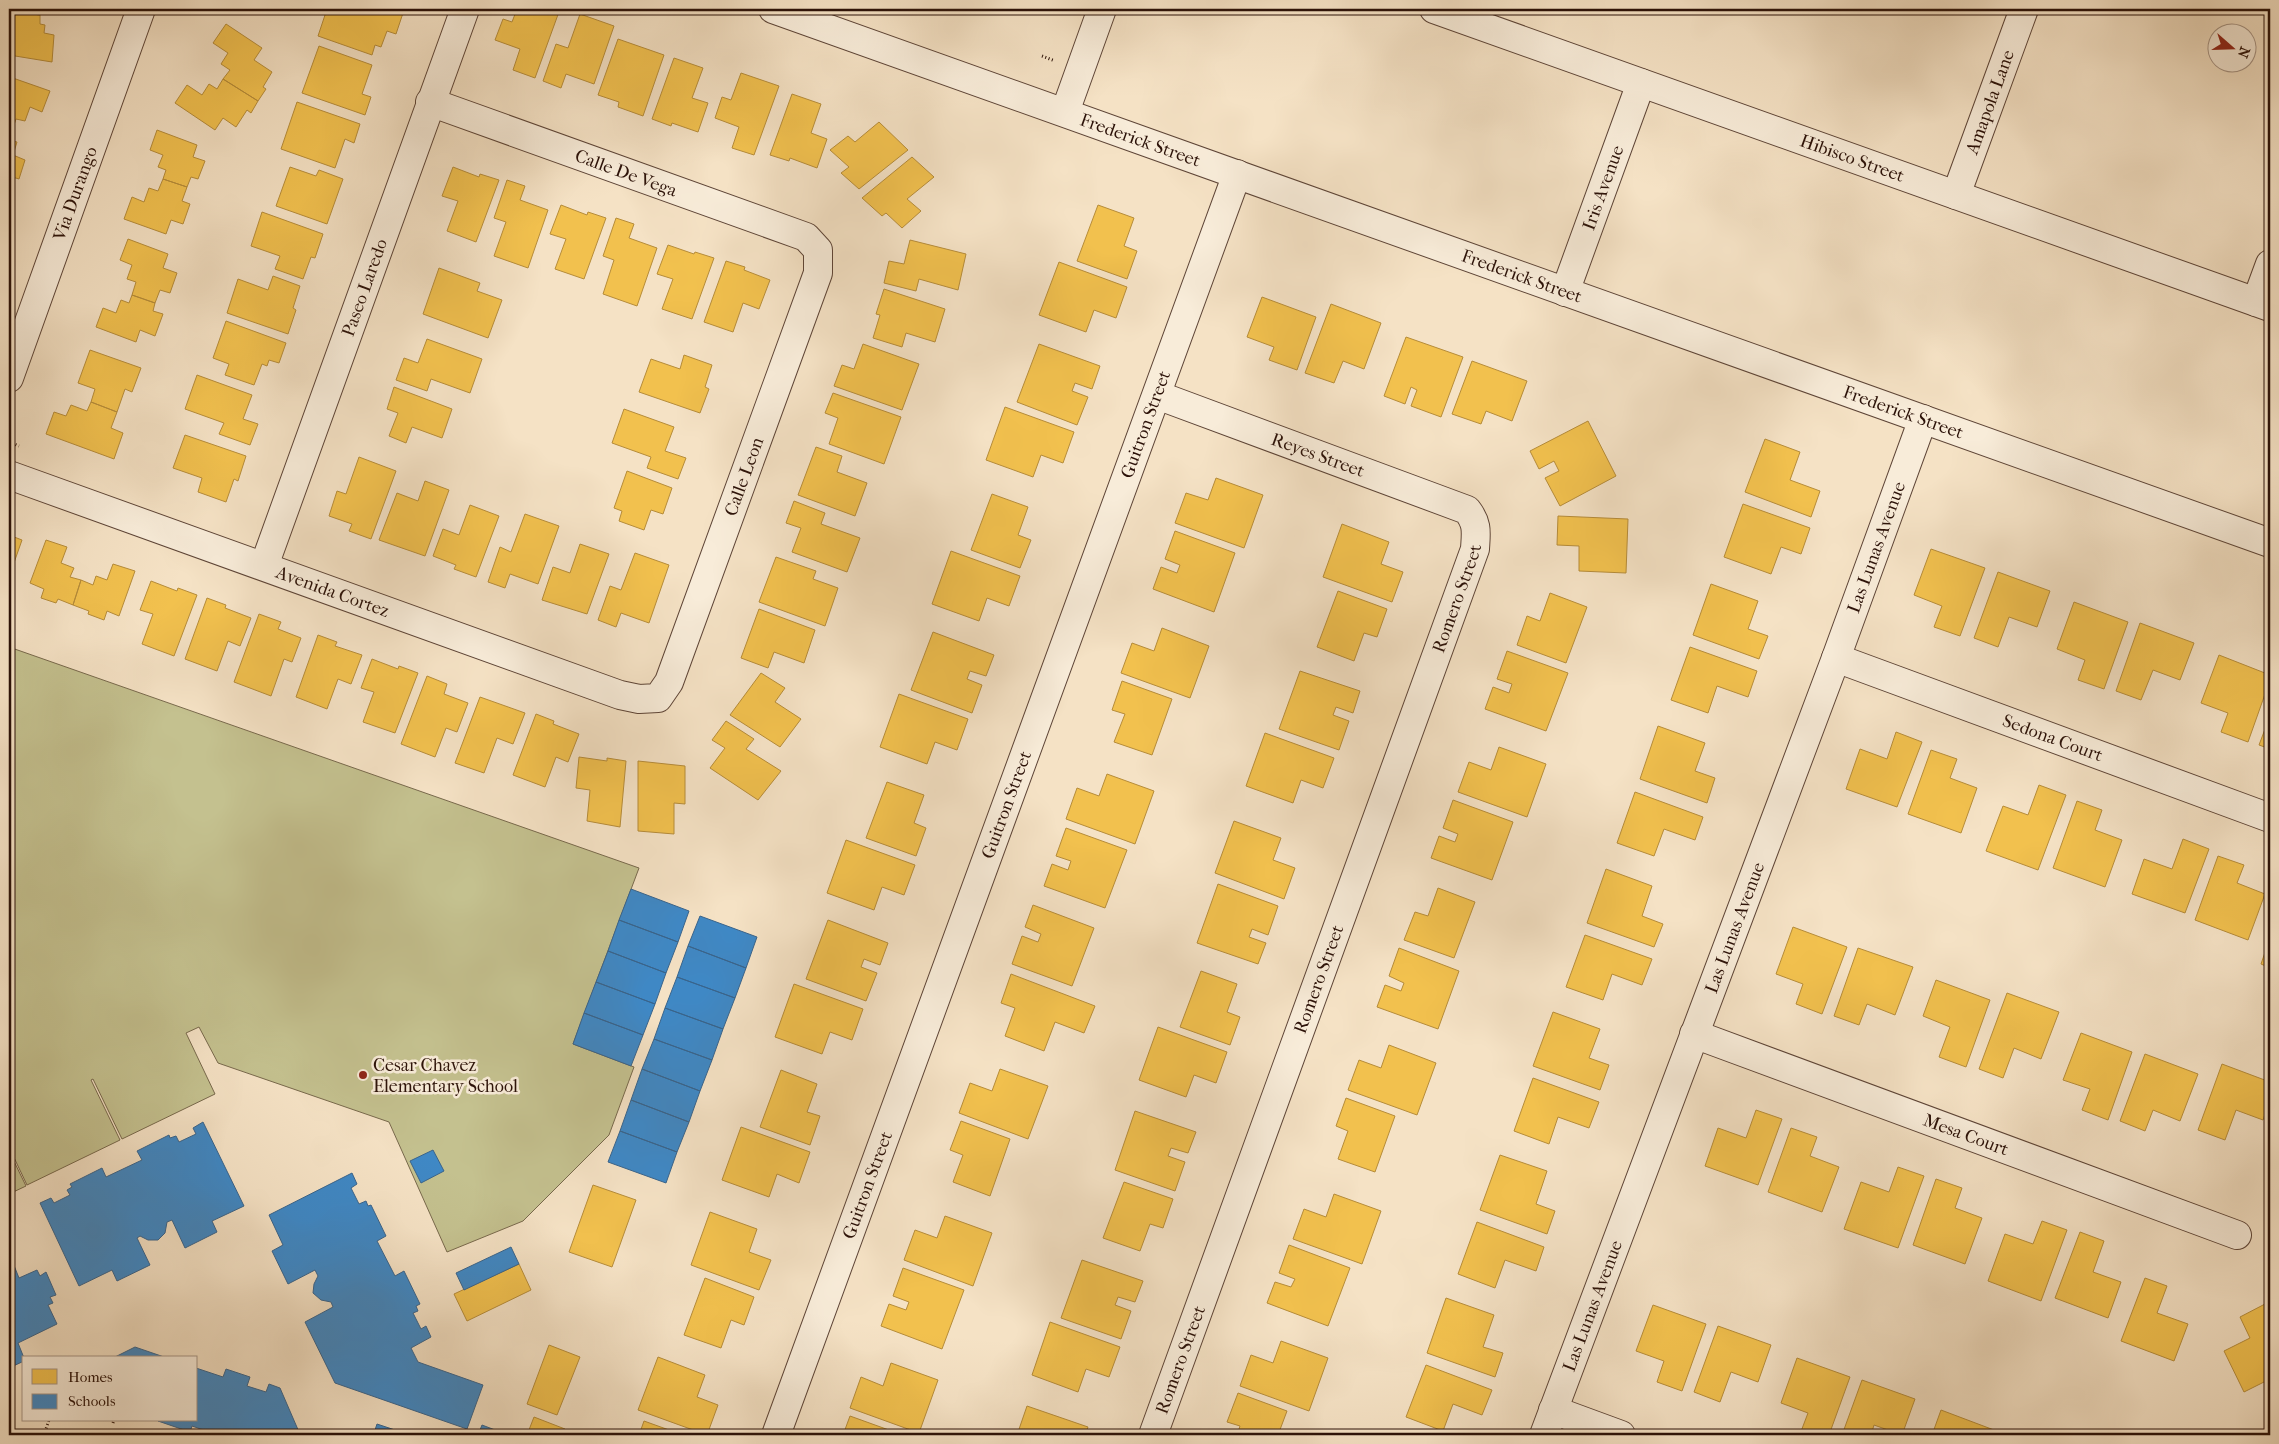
<svg xmlns="http://www.w3.org/2000/svg" width="2279" height="1444" font-family="'IM FELL French Canon',serif">
<style>
.green{fill:#c4c18f;stroke:#78694c}
.homes{fill:#f2c14e;stroke:#b68c39}
.schools{fill:#3f88c5;stroke:#39648c}
.lines{fill:none;stroke-linecap:round;stroke-linejoin:round}
.minor-casing{stroke:#5e4537;stroke-width:30}
.path{stroke:#2b1108;stroke-width:3;stroke-dasharray:1 2.5;stroke-linecap:butt}
.minor{stroke:#f8ecd9;stroke-width:28}
.poi-dot{fill:#8f2418;stroke:#f8ecd9;stroke-width:2}
.labels{text-anchor:middle;stroke-width:5;stroke-linejoin:round;paint-order:stroke}
.street-label{font-size:18px;fill:#2b1108;stroke:#f8ecd9}
.poi-label{font-size:18px;fill:#2b1108;stroke:#f8ecd9;text-anchor:start}
</style>
<rect width="100%" height="100%" fill="#f5e2c5"/>
<filter id="stains"><feTurbulence type="fractalNoise" baseFrequency=".004" numOctaves="4"/><feColorMatrix values="0 0 0 0 .2 0 0 0 0 .09 0 0 0 0 .02 0 0 0 .5 -.17"/></filter>
<radialGradient id="worn" r=".72"><stop offset=".6" stop-color="#630" stop-opacity="0"/><stop offset="1" stop-color="#630" stop-opacity=".3"/></radialGradient>
<path class="green" d="M9 647 639 868 573 1044 634 1067 609 1135 523 1221 447 1252 389 1122 218 1063 199 1027 186 1033 215 1094 122 1139 93 1079 91 1080 120 1140 27 1185 9 1147V785L14 770 9 768Z
M9 1151 26 1186 9 1194Z"/>
<path class="homes" d="M11 9H40V15L11 11Z
M327 9H391L403 13 396 34 387 31 381 47 375 45 372 55 318 36Z
M517 9H560L535 78 513 70 520 49 495 40 503 19 512 22Z
M11 11 40 15V24L45 25 44 33 54 35 52 62 9 55Z
M580 14 614 26 594 84 566 74 561 88 543 81 556 44 568 48Z
M226 24 262 48 254 60 272 72 263 87 266 89 258 101 223 79 230 70 221 64 228 53 213 43Z
M618 39 664 55 643 116 618 107 619 102 598 95Z
M319 46 372 65 362 94 371 97 365 115 302 93Z
M674 58 703 68 692 98 708 103 698 132 672 123 671 126 652 119Z
M741 73 779 86 754 155 732 148 739 127 715 118 722 97 731 100Z
M10 77 50 91 42 112 30 107 25 121 16 119 12 131 9 130Z
M223 79 258 101 251 113 247 110 236 127 223 118 215 130 175 103 187 85 202 95 209 84 217 89Z
M792 94 821 104 811 133 827 139 817 168 790 158 789 161 770 155Z
M297 102 360 124 354 143 345 139 335 168 281 149Z
M879 122 908 150 859 189 841 173 849 167 830 150 848 136 855 142Z
M9 130 12 131 9 140 17 142 13 155 25 160 19 179 9 176Z
M157 130 197 145 193 157 205 161 198 179 191 177 187 187 163 179 166 170 158 167 163 155 150 150Z
M912 157 934 177 907 199 921 211 902 228 886 213 882 216 862 198Z
M290 167 316 176 319 170 343 179 327 224 276 206Z
M453 167 479 177 480 174 499 180 476 242 447 231 458 201 442 196Z
M163 179 187 187 182 201 190 204 183 224 171 220 166 234 124 219 132 197 144 202 149 188 158 191Z
M507 180 525 186 520 200 548 210 528 268 494 256 506 222 494 218Z
M561 205 587 215 588 212 606 218 584 279 555 269 566 239 550 234Z
M1098 205 1134 218 1124 246 1137 251 1127 279 1077 261Z
M262 212 323 234 315 258 311 257 303 279 275 269 280 256 251 246Z
M616 218 634 224 629 238 657 248 637 306 603 294 614 260 603 256Z
M128 239 168 254 163 268 177 273 170 293 160 290 155 303 132 295 136 282 127 279 132 265 120 260Z
M910 240 966 254 958 290 919 279 916 291 884 283 889 261 904 264Z
M668 245 694 254 695 252 714 258 692 319 662 309 673 279 657 274Z
M726 261 745 267 744 270 770 280 759 309 743 303 733 332 704 322Z
M1059 262 1127 287 1116 318 1094 310 1086 332 1039 315Z
M439 268 480 283 477 291 502 300 488 338 423 314Z
M273 276 300 286 293 308 296 310 288 334 227 313 238 279 268 290Z
M884 289 945 309 935 342 906 333 902 347 873 338 880 315 876 314Z
M132 295 155 303 153 311 163 314 155 336 140 330 136 342 96 327 103 308 116 313 121 300 129 303Z
M1262 297 1316 317 1297 370 1269 360 1274 347 1247 337Z
M1331 304 1381 323 1364 369 1343 361 1334 383 1305 373Z
M226 321 286 343 279 363 269 360 267 366 262 364 254 385 225 375 229 364 213 358Z
M1406 337 1463 357 1441 417 1411 406 1417 390 1411 387 1405 404 1384 396Z
M427 339 482 359 470 393 431 379 427 391 396 380 404 358 418 363Z
M863 344 919 364 902 410 834 386 842 365 854 369Z
M1039 344 1100 366 1092 389 1075 383 1072 391 1088 397 1077 425 1017 402Z
M90 350 141 368 132 392 125 389 117 412 91 402 95 389 78 383Z
M684 355 712 365 705 387 709 389 700 413 639 392 651 359 680 369Z
M1472 361 1527 381 1512 421 1486 411 1481 424 1452 414Z
M197 375 252 395 243 419 258 424 250 445 219 434 224 423 185 409Z
M394 387 452 409 442 438 412 427 406 443 389 436 398 413 387 409Z
M833 393 901 417 884 464 829 444 838 418 825 413Z
M91 402 117 412 111 428 123 433 114 459 46 434 54 412 66 416 71 405 87 411Z
M1005 407 1074 432 1063 463 1041 455 1033 477 986 460Z
M624 409 674 427 665 451 686 458 678 479 647 468 651 457 612 443Z
M1588 421 1616 476 1560 506 1545 478 1559 471 1554 461 1539 469 1530 451Z
M185 435 246 456 238 481 234 479 226 502 198 492 202 478 173 468Z
M1765 439 1800 452 1790 480 1820 491 1811 517 1745 492Z
M816 447 842 456 837 472 867 483 855 516 798 495Z
M359 457 396 471 371 539 349 531 352 524 329 516 337 491 346 494Z
M627 471 672 488 663 514 651 510 644 530 619 521 622 511 614 508Z
M1216 478 1263 495 1244 548 1175 523 1186 493 1208 500Z
M425 481 449 490 425 556 379 540 397 493 418 501Z
M992 494 1028 507 1018 535 1031 540 1020 568 971 550Z
M794 501 825 513 821 524 860 538 847 572 792 552 801 528 786 523Z
M1743 504 1810 528 1801 554 1781 547 1771 574 1724 557Z
M470 505 499 516 476 577 454 569 456 565 433 556 443 529 459 535Z
M525 514 559 526 538 584 510 574 505 588 488 582 500 547 511 552Z
M1558 516 1628 519 1626 573 1579 571V546L1557 545Z
M1342 524 1389 542 1381 564 1403 572 1392 602 1323 577Z
M1175 531 1235 553 1214 612 1153 589 1161 567 1177 573 1180 565 1165 559Z
M9 535 22 540 9 577Z
M46 540 67 547 61 563 74 568 70 577 81 580 73 605 58 599 56 603 41 598 44 589 30 583Z
M580 544 609 554 587 614 542 600 553 567 570 573Z
M1931 549 1985 568 1960 636 1934 627 1942 606 1914 595Z
M951 551 1020 576 1009 606 987 598 979 621 932 604Z
M635 553 669 565 649 623 621 613 616 627 598 620 610 586 621 590Z
M776 557 816 571 813 579 838 588 825 626 759 602Z
M113 564 135 571 119 616 107 611 104 620 88 614 89 611 73 605 81 580 93 585 96 576 107 580Z
M1998 572 2050 591 2037 627 2009 617 1998 647 1974 638Z
M151 581 177 591 178 588 197 595 174 656 142 644 153 614 140 610Z
M1711 584 1758 601 1748 629 1768 636 1759 659 1693 635Z
M1338 591 1387 609 1377 637 1364 633 1354 661 1317 647Z
M1550 593 1587 607 1566 663 1517 645 1527 616 1540 621Z
M207 598 226 605 225 608 251 618 240 646 228 641 217 671 185 659Z
M2074 602 2128 622 2104 689 2078 680 2085 660 2057 649Z
M759 609 815 630 804 663 774 652 768 668 741 658Z
M259 614 281 622 278 629 301 638 292 662 284 659 271 696 234 682Z
M2140 623 2194 643 2180 680 2153 670 2141 700 2116 691Z
M1162 628 1209 646 1190 698 1121 673 1132 643 1154 651Z
M933 632 994 655 986 676 970 671 967 679 982 685 972 713 911 690Z
M318 635 337 642 335 646 362 655 351 684 338 679 327 709 296 697Z
M1690 647 1757 671 1748 697 1717 686 1708 713 1671 700Z
M1507 651 1568 673 1546 731 1485 709 1493 687 1509 693 1512 684 1497 679Z
M2219 655 2270 675V680L2248 742 2221 732 2228 713 2201 703Z
M372 659 398 669 399 666 418 673 395 733 363 722 374 692 361 688Z
M1300 671 1360 691 1353 713 1336 707 1333 715 1349 721 1339 750 1279 729Z
M761 673 785 688 775 702 801 719 780 747 730 715Z
M427 676 447 684 444 694 468 703 457 732 446 728 435 757 401 744Z
M1122 681 1172 699 1152 755 1114 742 1125 714 1112 710Z
M899 694 968 719 957 750 935 742 927 764 880 747Z
M480 697 525 713 513 744 497 738 484 773 455 763Z
M536 714 554 721 553 724 579 734 568 762 556 757 545 787 513 775Z
M2270 716V749L2259 745Z
M726 721 754 739 746 749 781 771 758 800 710 768 725 748 712 740Z
M1658 726 1705 743 1695 771 1715 778 1707 803 1640 779Z
M1896 732 1922 742 1897 807 1846 789 1860 749 1887 759Z
M1265 733 1334 758 1323 788 1301 780 1293 803 1246 786Z
M1499 747 1546 764 1527 817 1458 792 1469 762 1491 770Z
M1931 750 1957 759 1950 778 1977 788 1961 833 1908 814Z
M579 757 607 761V758L626 761 620 827 587 821 590 790 576 788Z
M638 761 685 766V804L674 803V834L638 831Z
M1107 774 1154 791 1135 844 1066 819 1077 788 1099 796Z
M887 782 924 795 914 823 926 828 916 856 866 838Z
M2039 785 2066 795 2038 870 1986 851 2003 806 2028 815Z
M1635 792 1703 817 1695 840 1664 829 1654 856 1617 843Z
M1453 800 1513 822 1492 880 1431 858 1439 836 1455 842 1458 834 1443 828Z
M2077 801 2102 810 2095 830 2122 840 2105 887 2053 868Z
M1234 821 1281 838 1273 860 1295 868 1284 899 1215 873Z
M1066 828 1127 850 1105 908 1044 886 1052 864 1068 870 1071 861 1056 856Z
M2183 839 2209 849 2185 913 2132 894 2144 859 2172 869Z
M846 840 915 865 904 895 882 887 874 910 827 893Z
M2218 856 2244 865 2237 883 2265 894 2248 940 2195 920Z
M1606 869 1652 886 1642 916 1663 924 1654 947 1587 923Z
M1218 884 1278 906 1268 935 1252 929 1249 937 1266 943 1258 964 1197 943Z
M1438 888 1475 902 1454 958 1404 940 1415 912 1428 916Z
M1033 905 1094 928 1072 986 1012 964 1022 936 1038 942 1041 934 1025 927Z
M828 920 888 943 880 965 864 959 861 967 877 973 866 1001 806 979Z
M1793 927 1847 947 1822 1014 1796 1004 1803 984 1776 974Z
M1585 935 1652 959 1642 985 1612 974 1603 1000 1566 987Z
M2270 938V968L2261 964Z
M1399 948 1459 971 1438 1029 1377 1007 1385 985 1401 991 1404 983 1389 976Z
M1858 948 1913 967 1895 1015 1867 1004 1859 1025 1834 1016Z
M1201 971 1237 984 1227 1012 1240 1017 1230 1045 1180 1027Z
M1011 974 1095 1006 1084 1033 1055 1022 1044 1051 1005 1036 1015 1008 1001 1003Z
M1936 980 1990 1000 1966 1067 1939 1057 1950 1027 1923 1016Z
M794 984 863 1009 852 1040 830 1032 822 1054 775 1037Z
M2007 993 2059 1012 2041 1059 2014 1048 2003 1078 1979 1069Z
M1553 1012 1600 1029 1589 1058 1609 1065 1600 1090 1533 1066Z
M1158 1027 1227 1052 1216 1083 1194 1075 1186 1097 1139 1080Z
M2081 1033 2132 1052 2108 1120 2082 1110 2090 1089 2063 1080Z
M1389 1045 1436 1063 1417 1115 1348 1090 1359 1060 1381 1068Z
M2145 1054 2198 1074 2180 1121 2153 1110 2145 1131 2120 1121Z
M2222 1064 2270 1082V1100L2263 1120 2236 1110 2225 1140 2198 1130Z
M1000 1069 1048 1086 1028 1139 959 1113 970 1083 992 1091Z
M781 1070 817 1084 807 1112 820 1116 810 1145 760 1127Z
M1533 1078 1599 1102 1589 1128 1558 1117 1549 1144 1514 1131Z
M1346 1098 1395 1116 1375 1172 1338 1159 1348 1131 1336 1126Z
M1756 1110 1782 1119 1758 1185 1705 1166 1718 1128 1746 1138Z
M1135 1111 1196 1132 1188 1153 1171 1148 1168 1156 1185 1162 1175 1191 1115 1170Z
M961 1121 1010 1139 990 1196 953 1182 963 1155 950 1150Z
M741 1127 810 1152 799 1183 777 1174 769 1197 722 1180Z
M1791 1128 1817 1137 1810 1156 1839 1167 1822 1212 1768 1192Z
M1500 1155 1547 1171 1536 1204 1555 1211 1547 1234 1480 1210Z
M1898 1167 1924 1176 1898 1248 1844 1229 1861 1182 1889 1192Z
M1936 1179 1962 1188 1955 1208 1982 1218 1965 1264 1913 1245Z
M1124 1182 1173 1199 1163 1228 1150 1224 1140 1251 1103 1238Z
M593 1185 636 1200 612 1267 569 1252Z
M1334 1194 1381 1211 1362 1264 1293 1239 1304 1209 1326 1217Z
M710 1212 757 1229 749 1252 771 1260 759 1290 691 1265Z
M945 1216 992 1233 973 1286 904 1260 915 1230 937 1238Z
M2042 1221 2067 1230 2041 1301 1988 1281 2005 1234 2033 1244Z
M1477 1222 1544 1247 1536 1271 1505 1260 1495 1288 1458 1274Z
M2080 1232 2104 1241 2093 1272 2121 1282 2108 1318 2055 1298Z
M1289 1245 1350 1268 1328 1326 1267 1303 1275 1282 1291 1287 1295 1279 1279 1273Z
M1082 1260 1143 1281 1135 1302 1118 1297 1117 1300 1115 1305 1131 1311 1121 1339 1061 1318Z
M519 1264 531 1290 467 1321 454 1294Z
M903 1268 964 1290 942 1349 881 1326 889 1304 906 1310 909 1302 893 1296Z
M705 1278 754 1297 744 1325 731 1320 721 1348 684 1335Z
M2145 1278 2167 1286 2157 1313 2188 1324 2174 1361 2121 1341Z
M1446 1298 1494 1315 1483 1347 1503 1353 1495 1377 1427 1353Z
M2265 1304 2270 1314V1379L2244 1392 2224 1351 2250 1338 2240 1317Z
M1653 1305 1706 1324 1682 1391 1657 1382 1664 1361 1636 1351Z
M1050 1322 1120 1347 1109 1377 1086 1369 1078 1392 1032 1375Z
M1718 1326 1771 1345 1758 1382 1731 1372 1720 1402 1694 1392Z
M1281 1341 1328 1358 1309 1411 1240 1386 1251 1355 1273 1363Z
M549 1345 580 1357 557 1415 527 1404Z
M658 1357 705 1375 697 1397 718 1405 707 1435 638 1410Z
M1797 1358 1850 1377 1829 1435 1800 1434 1808 1413 1781 1403Z
M891 1363 938 1380 919 1433 850 1408 861 1377 883 1386Z
M1426 1365 1492 1390 1482 1415 1453 1404 1443 1431 1406 1417Z
M1862 1380 1915 1399 1902 1435 1874 1425 1871 1435H1842Z
M1238 1393 1287 1411 1278 1435H1237L1240 1426 1227 1422Z
M1027 1406 1088 1427 1085 1435H1017Z
M1941 1410 1994 1430 1992 1435H1932Z
M850 1416 900 1434V1435H843Z
M534 1417 565 1429 562 1435H527Z
M644 1421 683 1435H639Z"/>
<path class="schools" d="M631 889 689 911 678 942 619 920Z
M700 916 757 937 746 968 688 946Z
M619 920 678 942 666 973 608 951Z
M688 946 746 968 735 998 677 977Z
M608 951 666 973 655 1004 596 982Z
M677 977 735 998 723 1029 665 1008Z
M596 982 655 1004 643 1035 584 1013Z
M665 1008 723 1029 712 1060 654 1039Z
M584 1013 643 1035 631 1066 573 1044Z
M654 1039 712 1060 700 1091 642 1069Z
M642 1069 700 1091 689 1122 631 1100Z
M631 1100 689 1122 677 1152 620 1131Z
M203 1122 244 1206 212 1221 217 1232 185 1248 172 1220 167 1222 165 1233 158 1240H148L140 1236 137 1238 150 1265 117 1281 112 1270 79 1286 40 1203 51 1198 54 1203 70 1195 67 1190 72 1187 70 1184 102 1168 106 1177 142 1160 137 1151 169 1135 170 1138 176 1136 179 1142 196 1134 193 1128Z
M620 1131 677 1152 666 1183 608 1162Z
M433 1150 444 1171 421 1183 410 1161Z
M352 1173 357 1184 351 1188 359 1204 366 1201 368 1206 371 1205 386 1236 377 1241 395 1276 404 1271 420 1304 416 1306 418 1311 413 1313 421 1329 426 1326 431 1337 411 1348 418 1362 483 1385 467 1429 335 1383 305 1322 333 1307 331 1302 321 1300 313 1293 314 1284 318 1276 315 1270 288 1284 272 1251 283 1245 269 1215Z
M511 1247 519 1264 464 1290 456 1273Z
M13 1263 19 1278 37 1270 40 1276 46 1272 56 1295 50 1297 53 1303 48 1305 57 1324 18 1343 24 1358V1361L9 1368V1265Z
M135 1347 167 1358H113Z
M196 1368 223 1377 226 1369 250 1377 247 1386 266 1392 269 1384 280 1388 299 1432 292 1435H218L192 1426 190 1432 158 1421 196 1420Z
M377 1424 410 1435H379L380 1432 375 1430Z
M482 1425 503 1433 502 1435H478Z"/>
<g class="lines">
<g class="minor-casing">
<g id="minor">
<path id="s1" d="M773 9 2270 543"/>
<path id="s2" d="M1434 9 2270 307"/>
<path d="M1065 112 1102 9"/>
<path id="s3" d="M1956 195 2024 9"/>
<path id="s4" d="M1565 292 1641 83"/>
<path d="M2256 302 2270 264"/>
<path id="s5" d="M9 378 141 9"/>
<path id="s6" d="M9 475 620 695 639 699 658 698 669 682 818 273V250L806 237 430 102"/>
<path id="s7" d="M264 566 465 9"/>
<path id="s8" d="M1836 658 2270 818"/>
<path id="s9" d="M1694 1034 2237 1235"/>
<path d="M1553 1410 1621 1435"/>
<path id="s10" d="M776 1435 1237 174"/>
<path id="s11" d="M1153 1435 1475 549C1476 532 1478 524 1467 510L1157 395"/>
<path id="s12" d="M1544 1435 1836 658 1923 419"/>
</g>
</g>
<path class="path" d="M1042 56 1055 61
M9 442 19 446
M113 1423 114 1420
M44 1435 49 1420"/>
<use href="#minor" class="minor"/>
</g>
<circle class="poi-dot" cx="363" cy="1075" r="5"/>
<g class="labels">
<g class="street-label">
<text dy="6" stroke="none"><textPath href="#s3" startOffset="99">Amapola Lane</textPath></text>
<text dy="6" stroke="none"><textPath href="#s1" startOffset="390">Frederick Street</textPath></text>
<text dy="6" stroke="none"><textPath href="#s2" startOffset="444">Hibisco Street</textPath></text>
<text transform="translate(626 173) rotate(20)" y="6">Calle De Vega</text>
<text dy="6" stroke="none"><textPath href="#s4" startOffset="111">Iris Avenue</textPath></text>
<text dy="6" stroke="none"><textPath href="#s5" startOffset="196">Via Durango</textPath></text>
<text dy="6" stroke="none"><textPath href="#s1" startOffset="795">Frederick Street</textPath></text>
<text dy="6" stroke="none"><textPath href="#s7" startOffset="296">Paseo Laredo</textPath></text>
<text dy="6" stroke="none"><textPath href="#s1" startOffset="1200">Frederick Street</textPath></text>
<text dy="6" stroke="none"><textPath href="#s10" startOffset="1076">Guitron Street</textPath></text>
<text transform="translate(1318 455) rotate(20)" y="6">Reyes Street</text>
<text dy="6" stroke="none"><textPath href="#s6" startOffset="926">Calle Leon</textPath></text>
<text dy="6" stroke="none"><textPath href="#s12" startOffset="948">Las Lunas Avenue</textPath></text>
<text dy="6" stroke="none"><textPath href="#s6" startOffset="344">Avenida Cortez</textPath></text>
<text dy="6" stroke="none"><textPath href="#s11" startOffset="890">Romero Street</textPath></text>
<text dy="6" stroke="none"><textPath href="#s8" startOffset="231">Sedona Court</textPath></text>
<text dy="6" stroke="none"><textPath href="#s10" startOffset="671">Guitron Street</textPath></text>
<text dy="6" stroke="none"><textPath href="#s12" startOffset="542">Las Lunas Avenue</textPath></text>
<text dy="6" stroke="none"><textPath href="#s11" startOffset="485">Romero Street</textPath></text>
<text dy="6" stroke="none"><textPath href="#s9" startOffset="290">Mesa Court</textPath></text>
<text dy="6" stroke="none"><textPath href="#s10" startOffset="266">Guitron Street</textPath></text>
<text dy="6" stroke="none"><textPath href="#s12" startOffset="138">Las Lunas Avenue</textPath></text>
<text dy="6" stroke="none"><textPath href="#s11" startOffset="80">Romero Street</textPath></text>
</g>
<g class="poi-label">
<text x="373" y="1071">Cesar Chavez<tspan x="373" dy="21">Elementary School</tspan></text>
</g>
</g>
<rect width="2279" height="1444" fill="none" stroke="#f5e2c5" stroke-width="30"/>
<rect x="10" y="10" width="2259" height="1424" fill="none" stroke="#2b1108" stroke-width="2.5"/>
<rect x="15" y="15" width="2249" height="1414" fill="none" stroke="#2b1108"/>
<rect x="22" y="1356" width="175" height="65" fill="#f8ecd9" stroke="#a69485"/>
<rect x="32" y="1369" width="25" height="15" fill="#f2c14e" stroke="#a69485"/>
<text x="68" y="1382" font-size="15" fill="#2b1108">Homes</text>
<rect x="32" y="1394" width="25" height="15" fill="#3f88c5" stroke="#a69485"/>
<text x="68" y="1406" font-size="15" fill="#2b1108">Schools</text>
<g transform="translate(2232 48) rotate(110)"><circle r="24" fill="#f8ecd9" stroke="#a69485"/>
<path d="M0-4L9 19L0 12L-9 19Z" fill="#8f2418"/>
<text y="-8" font-size="14" font-weight="bold" text-anchor="middle" fill="#2b1108">N</text>
</g>
<rect width="100%" height="100%" filter="url(#stains)"/>
<rect width="100%" height="100%" fill="url(#worn)"/>
</svg>
